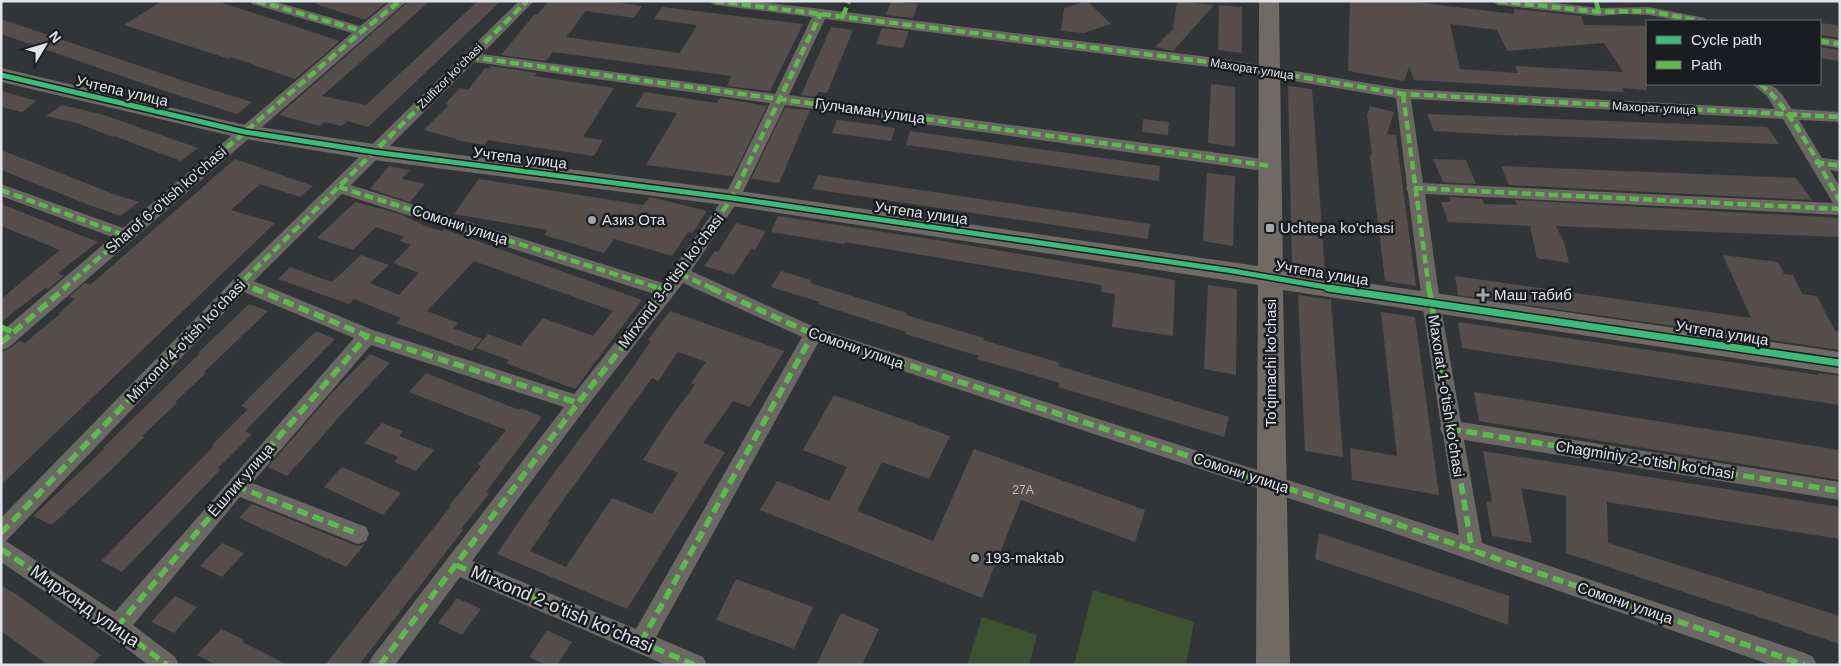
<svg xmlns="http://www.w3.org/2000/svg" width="1841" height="666" font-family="Helvetica,sans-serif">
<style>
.green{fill:#3c5230}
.building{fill:#564e4c;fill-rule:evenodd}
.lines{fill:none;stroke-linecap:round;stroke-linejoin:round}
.street{fill:#6b6763;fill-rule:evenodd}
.secondary{fill:#706a64;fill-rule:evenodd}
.quiet-far1{stroke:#5cbc4b;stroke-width:4.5;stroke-dasharray:9 4.5;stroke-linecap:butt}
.quiet{stroke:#5cbc4b;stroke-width:5.5;stroke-dasharray:11 5.5;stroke-linecap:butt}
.cycleway-far1-casing{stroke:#191c20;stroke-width:8}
.cycleway-casing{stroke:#191c20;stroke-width:10}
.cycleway-far1{stroke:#3abd76;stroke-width:5}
.cycleway{stroke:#3abd76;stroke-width:7}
.poi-dot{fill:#a3a7ab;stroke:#191c20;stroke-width:2}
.labels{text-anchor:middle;stroke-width:5;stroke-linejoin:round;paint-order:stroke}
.far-street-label{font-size:12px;fill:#e0e4e9;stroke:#191c20}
.number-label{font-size:12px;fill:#bebec2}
.street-label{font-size:15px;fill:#e0e4e9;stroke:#191c20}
.poi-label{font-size:15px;fill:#e0e4e9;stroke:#191c20;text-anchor:start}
.near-street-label{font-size:18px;fill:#e0e4e9;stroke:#191c20}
</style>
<rect width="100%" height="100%" fill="#323538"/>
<path class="green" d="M1093 590 1194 622 1186 665H1074Z
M982 617 1037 635 1029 665H967Z"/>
<path class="building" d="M162 1H217L340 41 295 79 231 57 229 59 124 25Z
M316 1H388L365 20 316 4Z
M409 1H430L322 96 366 105 478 1H501L368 127 347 121 342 126 324 122 320 126 279 115Z
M549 1H609L642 6 634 18 586 11 566 37 680 53 697 25 654 19 662 7 803 24 770 91 727 86 731 76 583 56 553 52 546 61 501 55 534 15H537Z
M891 1 918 4 913 18 886 15Z
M1087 1 1111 24 1084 33 1061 31 1064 8Z
M1177 1 1214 5 1173 51 1155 47 1173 29Z
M1350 1H1407L1514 14V9L1581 16 1584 25 1647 26V90L1622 88 1624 92 1414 80 1409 67 1404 81 1348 71ZM1450 24 1497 30 1507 51 1604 43 1623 72 1515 66 1518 73 1460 69Z
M1219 5 1242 7V53L1218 50Z
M1 19 187 82 252 102 237 114 165 91 1 34Z
M1820 23 1837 25 1840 31V38L1820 35Z
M831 27 853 30 827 93 818 92 816 97 801 95Z
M882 28 909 31 903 48 876 44Z
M1820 47 1840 50V61L1820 58Z
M491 66 537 73 534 76 614 88 583 137 603 140 594 156 487 140 485 145 455 140 457 139 424 130 449 105 445 104 460 88 468 90 485 68 489 69Z
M1211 84 1235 87V147L1208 143Z
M1288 86 1312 89 1325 272 1292 267Z
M1 91 37 101 22 112 1 107Z
M644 92 717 103 720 98 767 106 733 176H730L646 165 677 113 635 107Z
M62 105 104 115 198 148 181 161 114 136 113 137 77 123 46 116Z
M1370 106 1394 112 1387 134 1396 135 1416 286 1385 281 1370 155H1372L1367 115Z
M785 108 810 110 779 183 751 179Z
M1427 114 1767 127 1779 144 1519 135V136L1434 131Z
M1143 119 1169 122 1168 135 1142 132Z
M837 120 862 123 895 128 891 141 832 133Z
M910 131 1160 166 1159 181 906 145Z
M1 150 119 196 139 202 120 216 92 206 1 170Z
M235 159 313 186 300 197 260 184 231 210 275 223 1 485V352L9 349 19 341 25 343 60 314H58L75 299 69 297 85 283 90 285Z
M1433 159 1466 160 1476 184 1443 182Z
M389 166 410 170 402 179 425 184 410 202 370 189Z
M1501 166 1796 178 1812 200 1509 185Z
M1207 173 1235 176 1233 246 1203 241Z
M818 175 1150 224 1148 239 812 189Z
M479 179 643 205 650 197 707 211 692 233 688 232 672 256 614 239 604 253 544 235 548 230 454 214Z
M1449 197 1482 199 1484 204 1517 205 1515 200 1840 218V237L1556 226 1564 242 1569 263 1537 258 1530 226 1448 222 1441 202H1451Z
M355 202 400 214 428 227 443 231 444 229 642 300 575 389 506 363 509 360 476 348 488 334 520 346 543 318 593 336 613 311 474 261 427 311 458 323 453 328 482 339 472 351 396 323 401 318 354 299 349 304 278 279 290 267 332 282 361 255 389 265 370 283 399 295 419 273 393 263 411 245 400 241 404 237 376 227 353 250 317 238Z
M1 204 98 242 58 273 64 276 48 289 45 288 1 322V299L60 250 1 226Z
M778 216 936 240 1175 280 1173 336 1112 327 1115 294 1101 292 1102 285 845 242 844 244 771 232Z
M736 223 766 231 755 250 751 249 734 275 704 266 715 251 718 252Z
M1723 255 1778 262 1784 274 1793 275 1802 294 1817 296 1835 331 1840 332V350L1458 295 1455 276 1751 318Z
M781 271 811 280 810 283 907 313 906 315 984 338 983 340 1060 363 1058 366 1229 417 1224 437 1058 387 1060 383 977 359 979 356 905 334 906 332 818 304 820 302 771 287Z
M1208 285 1237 289 1236 375 1204 369Z
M1298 295 1331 300 1343 457 1305 451Z
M249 304 268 311 204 372 206 373 175 402 177 403 142 436 144 437 112 469 52 525 33 516 104 449 103 448 200 353H198Z
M670 311 784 351 750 407 733 401 703 443 725 452 627 609 497 554 528 508 631 370 651 341 648 340ZM678 352 706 362 691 383 695 385 666 424 643 460 678 473 652 514 612 498 566 567 530 551 550 522 548 521 652 378 658 381Z
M1381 312 1415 317 1439 495 1352 480 1350 448 1397 456Z
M1458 322 1819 375 1818 373 1840 376V405L1462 348Z
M316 331 335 339 245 431 252 434 218 468 220 470 122 572 101 561 214 446 212 445 248 409 241 406Z
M370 354 390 363 334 422H335L287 476 268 467 332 393Z
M426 373 519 410 521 408 542 417 486 492 489 494 461 529 463 530 359 665H325L451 506H449L481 466 478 464 506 430 409 392Z
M1474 392 1840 450V480L1479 421Z
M834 395 950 436 929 479 882 462 857 511 933 541 974 449 1145 510 1135 542 1021 500 982 598 760 510 777 481 829 501 847 467 803 450Z
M382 423 403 431 399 436 434 450 416 471 394 462 398 457 364 443Z
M1483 451 1840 507V539L1607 502 1608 543 1840 616V644L1566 553V496L1521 488 1532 543 1492 536 1486 501 1492 502Z
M342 467 401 493 383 515 324 487Z
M252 504 357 546 365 544 346 567 239 518Z
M1319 533 1509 596 1508 625 1468 611V610L1315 559Z
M222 543 244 553 222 577 200 566Z
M736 579 813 607 794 649 716 620Z
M1 585 17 595 101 655 91 665H48L1 631Z
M175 596 197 607 174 633 151 622Z
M457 598 481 609 462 635 438 623Z
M841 613 879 629 862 665H816Z
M221 629 244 640 242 642 288 665H216L197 655Z
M547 630 572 642 557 665H546L529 657Z"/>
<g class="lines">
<path class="street" d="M250 1H273L360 26 391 1H407L8 348 1 350V332L112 237 1 196V184L123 228 352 33 252 4Z
M519 1H534L482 54 775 94 812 17 715 5 708 1H751L821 9 1217 58 1403 89 1775 109 1767 96 1752 84C1778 82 1778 90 1792 109L1840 112V122L1799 120 1822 158 1840 160V172L1830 170 1840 187V215L1425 194 1440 302 1461 422 1840 482V500L1464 440 1482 543 1805 653 1813 657 1817 665H1771L1382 529 818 343 656 637 703 657 707 665H666L460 577 395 665H368L372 657 564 407 371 345 252 483 366 527 369 534 366 541 358 544 240 497 133 625 175 657 179 665H148L109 635 1 562V518L235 278ZM825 19 1217 68 1396 98 1407 186 1406 188 1408 192 1422 302 1441 426 1440 429 1443 435 1459 535 819 329 691 271 740 198 785 105 1271 172 1277 170 1279 166 1277 162 1271 160 789 95ZM474 62 770 103 725 196 663 283 351 185ZM1411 99 1783 119 1833 203 1423 183ZM342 194 654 294 574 394 373 330 254 281ZM683 283 802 337 636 629 472 561 585 409ZM244 292 354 338 115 612 6 541Z
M1491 1H1539L1599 8 1649 7 1700 17 1705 18 1707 21H1680L1649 15 1624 14 1599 16 1498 5Z
M1820 37 1840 40V48L1820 45Z"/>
<path class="secondary" d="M1259 1H1279L1283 271 1840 352V374L1283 290 1290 665H1256L1258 285 732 206 374 160 245 139 1 82V68L245 125 374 144 732 190 1258 266Z"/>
<path class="quiet-far1" d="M257 1 362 31
M715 1 1217 63 1403 94 1840 117
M1498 1 1599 12 1649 11 1700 21
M1596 1 1599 12
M843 16 849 1
M1820 41 1840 44
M470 57 1271 166
M1760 84C1791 107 1819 166 1840 201
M1403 94 1429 289
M1815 162 1840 166
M339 187 662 289
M1414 188 1840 209
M1 190 124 235
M680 274 714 289
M241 283 256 289
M63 289 362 31 400 1
M235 289 527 1
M668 289 732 198 821 13"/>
<path class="quiet" d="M253 288 367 336 578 403
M658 288 667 291
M711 288 813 334 1382 519 1805 665
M1429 288 1472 550
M1 327 13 332
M1 343 65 288
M1450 429 1840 491
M236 486 358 534
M1 533 236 288
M1 549 117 627 167 665
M456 565 695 665
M117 627 236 486 367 336
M641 642 813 334
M380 665 578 403 669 288"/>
<g class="cycleway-far1-casing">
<path id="cycleway-far1" d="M1 75 245 132 374 152 732 198 1233 271 1337 289"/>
</g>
<g class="cycleway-casing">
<path id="cycleway" d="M1328 288 1840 363"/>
</g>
<use href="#cycleway-far1" class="cycleway-far1"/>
<use href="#cycleway" class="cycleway"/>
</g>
<g class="poi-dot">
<circle cx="592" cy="220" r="5"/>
<rect x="1265" y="223" width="10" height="10" rx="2.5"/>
<path d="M1480.5 287.5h5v5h5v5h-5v5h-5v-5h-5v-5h5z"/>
<circle cx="975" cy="558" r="5"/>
</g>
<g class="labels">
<g class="far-street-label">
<text transform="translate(1252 69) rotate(9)" y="4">Махорат улица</text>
<text transform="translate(450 76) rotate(-45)" y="4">Zulfizor ko'chasi</text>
<text transform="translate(1654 108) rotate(3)" y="4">Махорат улица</text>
</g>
<g class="number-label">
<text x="1023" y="494">27А</text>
</g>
<g class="street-label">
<text transform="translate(122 91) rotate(13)" y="5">Учтепа улица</text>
<text transform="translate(870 111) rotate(8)" y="5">Гулчаман улица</text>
<text transform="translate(520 158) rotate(7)" y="5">Учтепа улица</text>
<text transform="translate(166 200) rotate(-41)" y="5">Sharof 6-o'tish ko'chasi</text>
<text transform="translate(921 213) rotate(8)" y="5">Учтепа улица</text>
<text transform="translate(460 225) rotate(18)" y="5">Сомони улица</text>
<text transform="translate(1322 273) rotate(9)" y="5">Учтепа улица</text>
<text transform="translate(671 281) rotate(-53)" y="5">Mirxond 3-o'tish ko'chasi</text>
<text transform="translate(1722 333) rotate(9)" y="5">Учтепа улица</text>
<text transform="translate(186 341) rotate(-46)" y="5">Mirxond 4-o'tish ko'chasi</text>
<text transform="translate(856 348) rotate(19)" y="5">Сомони улица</text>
<text transform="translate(1271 363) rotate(-90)" y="5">To'qimachi ko'chasi</text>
<text transform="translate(1446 396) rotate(81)" y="5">Maxorat 1-o'tish ko'chasi</text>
<text transform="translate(1645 460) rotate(9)" y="5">Chagminiy 2-o'tish ko'chasi</text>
<text transform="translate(1241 473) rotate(18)" y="5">Сомони улица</text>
<text transform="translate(241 480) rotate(-49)" y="5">Ёшлик улица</text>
<text transform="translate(1625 603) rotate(19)" y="5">Сомони улица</text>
</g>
<g class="poi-label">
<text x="602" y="225">Азиз Ота</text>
<text x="1280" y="233">Uchtepa ko'chasi</text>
<text x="1494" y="300">Маш табиб</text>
<text x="985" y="563">193-maktab</text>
</g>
<g class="near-street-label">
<text transform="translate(85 606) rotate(35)" y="6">Мирхонд улица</text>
<text transform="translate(562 609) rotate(23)" y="6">Mirxond 2-o'tish ko'chasi</text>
</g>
</g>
<rect width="1841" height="666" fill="none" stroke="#e0e4e9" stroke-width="5"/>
<rect x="1646" y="20" width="175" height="65" fill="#191c20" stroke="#696c70"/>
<rect x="1656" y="36" width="25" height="8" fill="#3abd76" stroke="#696c70"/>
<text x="1691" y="45" font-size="15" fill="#e0e4e9">Cycle path</text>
<rect x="1656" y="61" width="25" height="8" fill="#5cbc4b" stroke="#696c70"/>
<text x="1691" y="70" font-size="15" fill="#e0e4e9">Path</text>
<g transform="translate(45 45) rotate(52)" stroke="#191c20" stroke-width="4" paint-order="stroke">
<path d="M0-4L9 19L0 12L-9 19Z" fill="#e0e4e9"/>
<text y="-8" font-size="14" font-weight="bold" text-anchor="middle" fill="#e0e4e9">N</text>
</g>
</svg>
